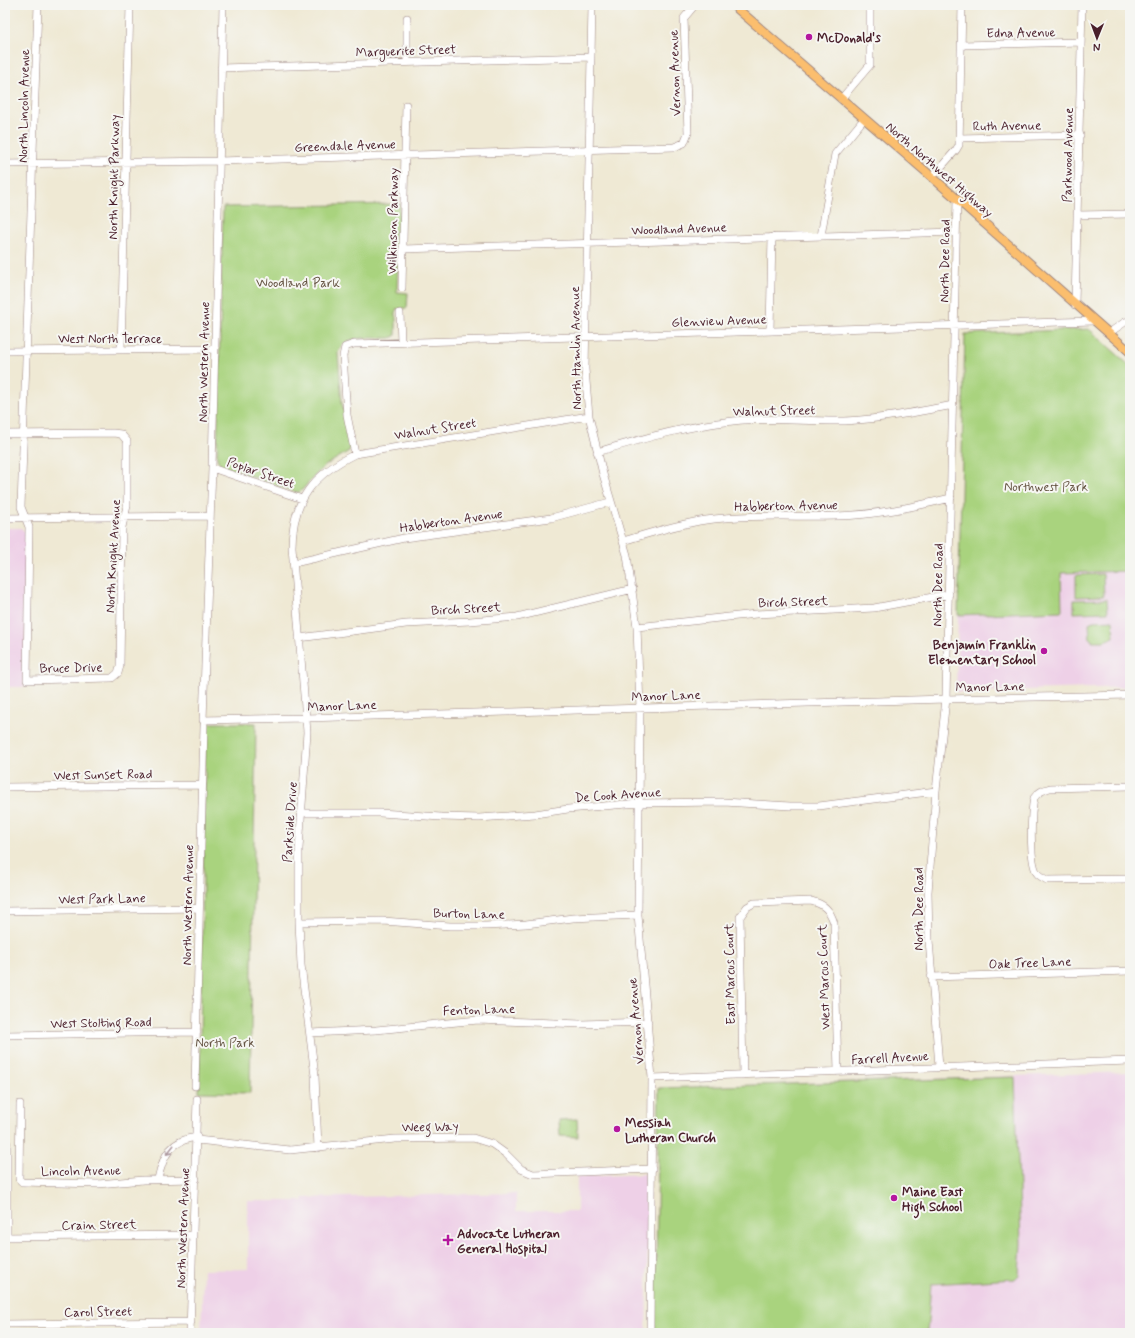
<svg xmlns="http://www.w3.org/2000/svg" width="1135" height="1338" font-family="Mynerve,sans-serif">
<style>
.built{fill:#eed0e7}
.green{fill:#a9d37e;stroke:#7a7954}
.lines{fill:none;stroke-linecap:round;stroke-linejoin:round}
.minor-casing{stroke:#9c8480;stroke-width:8}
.major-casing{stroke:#9c8480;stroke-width:10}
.minor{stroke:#fff;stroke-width:7}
.major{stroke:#fbbe6e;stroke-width:8}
.oneway{stroke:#ae9aa0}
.poi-dot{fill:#b5179e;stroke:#f6f6f2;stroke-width:1.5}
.labels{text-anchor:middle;stroke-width:4;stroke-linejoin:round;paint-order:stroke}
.street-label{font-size:13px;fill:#4a1f2b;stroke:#f6f6f2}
.poi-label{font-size:13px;font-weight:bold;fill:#4a1f2b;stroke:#f6f6f2;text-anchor:start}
.park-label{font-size:13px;fill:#654;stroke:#f6f6f2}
</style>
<rect width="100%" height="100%" fill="#f6f6f2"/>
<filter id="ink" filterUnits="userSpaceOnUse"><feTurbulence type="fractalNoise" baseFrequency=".025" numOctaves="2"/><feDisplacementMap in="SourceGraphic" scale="8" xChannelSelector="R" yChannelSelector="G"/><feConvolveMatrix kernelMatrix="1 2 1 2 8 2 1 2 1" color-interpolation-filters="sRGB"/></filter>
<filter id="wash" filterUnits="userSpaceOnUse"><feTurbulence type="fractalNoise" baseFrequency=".012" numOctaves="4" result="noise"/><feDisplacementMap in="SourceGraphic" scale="16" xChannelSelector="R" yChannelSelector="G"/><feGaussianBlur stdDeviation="0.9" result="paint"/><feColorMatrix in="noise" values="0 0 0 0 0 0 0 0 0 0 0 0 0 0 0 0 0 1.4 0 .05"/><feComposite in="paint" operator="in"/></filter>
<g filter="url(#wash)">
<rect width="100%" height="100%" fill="#efe9d4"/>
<path class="built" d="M5 528H21L28 535 24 687H5Z
M1130 571V687L956 692 958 615 1062 611 1061 573Z
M1130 1072V1333H655L659 1088Z
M649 1174 646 1333H201L203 1270 248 1269V1201H303L304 1198 516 1193V1211H577V1177Z"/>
<path class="green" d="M400 204 397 292 408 293 407 308 396 309V335L391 338C375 339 343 333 338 353L342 403 350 445 349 451 323 467 300 492H295L220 465 217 458 223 207Z
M1089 329 1130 366V571L1061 573 1062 611 958 615 965 334Z
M1103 574 1104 596 1076 597V575Z
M1107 599 1108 612 1074 613V600Z
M1113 620 1114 637 1104 641H1093L1090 639 1089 623 1093 621Z
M206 723H256L250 1093 199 1092Z
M1015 1077 1021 1243 1019 1275 1015 1279 931 1284 927 1333H655L659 1088Z
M577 1119 578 1137 560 1136 559 1120Z"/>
</g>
<g filter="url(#ink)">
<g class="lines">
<g class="minor-casing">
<path id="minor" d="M223 5 212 468 203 720 306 718 946 699 1130 695
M592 5 585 369 589 416 603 474 627 555 637 627 640 708 638 915 652 1078 650 1333
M961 45 1081 42
M407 62V18
M221 68 591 57
M841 99 870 65V5
M959 138 1080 135
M5 164 219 161 674 147 684 143 688 133 684 18 695 5
M932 177 956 150 959 145 962 5
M1078 215 1130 214
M821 236 835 154 864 119
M403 249 956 232
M402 288 406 105
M1075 305 1082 5
M400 313 401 342
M770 330 772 237
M1109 333 1125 322 1130 321
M121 350 130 5
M5 351 215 349
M5 434 113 433 121 434 127 441V506L122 527 120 666 118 673 112 678 27 680 29 527 21 507 38 5
M597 452C642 439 686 426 733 421 770 417 808 422 845 421 881 419 917 412 953 405
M355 454 347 415 343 356 345 347 354 344 1094 321
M212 468 302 499
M5 518 210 516
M623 541C650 533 678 524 706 520 750 514 793 517 837 516 876 515 913 507 951 498
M294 563 404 538 551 518 610 502
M637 627 756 614 874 608 949 594
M299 638 406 624 470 621 517 617 633 589
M1130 786 1050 788C1043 790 1038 792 1034 798 1031 812 1029 861 1037 873 1039 876 1043 878 1047 880L1130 879
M5 787 202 785
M301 813H380L441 817 479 818 535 814 568 809 639 803 724 802 790 806H819L936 791
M5 911 199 908
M299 922 383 921 450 926H486L526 924 573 918 638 915
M931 977 1130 971
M310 1033 376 1030 478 1020 581 1024 648 1022
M5 1035 197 1032
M939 1066 929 940 928 892 936 791 946 699 957 199
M743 1075 740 917 747 907 754 903 811 901C824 904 830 910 834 923L838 1072
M652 1078 1130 1061
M195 1086 204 725
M20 1104 19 1179 22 1182 98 1184 143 1180 196 1179
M197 1140 290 1150 395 1139 473 1138 492 1144 506 1154 521 1169 533 1174 652 1169
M5 1144H7V1237
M318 1148 315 1076 301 965 299 922V849L307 732 292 547C292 500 314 474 355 454L589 416
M158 1179C163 1155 171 1140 197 1137
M5 1237 193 1235
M5 1324 191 1322
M190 1333 197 1099"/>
</g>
<g class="major-casing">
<path id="major" d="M733 5 932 177 1130 352"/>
</g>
<use href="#minor" class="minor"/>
<use href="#major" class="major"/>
</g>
<defs><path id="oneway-shaft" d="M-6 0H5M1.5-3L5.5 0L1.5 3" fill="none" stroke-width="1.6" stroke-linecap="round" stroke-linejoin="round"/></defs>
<use class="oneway" href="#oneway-shaft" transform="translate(170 1150) rotate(129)"/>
</g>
<g class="poi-dot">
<circle cx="809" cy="37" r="4"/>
<circle cx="1044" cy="651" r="4"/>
<circle cx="617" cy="1129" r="4"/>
<circle cx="894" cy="1198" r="4"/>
<path d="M446 1234h4v4h4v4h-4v4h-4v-4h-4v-4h4z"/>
</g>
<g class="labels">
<g class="street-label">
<text transform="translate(1021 32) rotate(-1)" y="5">Edna Avenue</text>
<text transform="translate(406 50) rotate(-2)" y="5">Marguerite Street</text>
<text transform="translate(674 73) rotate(-92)" y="5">Vernon Avenue</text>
<text transform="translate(23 106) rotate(-89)" y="5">North Lincoln Avenue</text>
<text transform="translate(1007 125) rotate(-1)" y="5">Ruth Avenue</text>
<text transform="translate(345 145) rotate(-2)" y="5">Greendale Avenue</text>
<text transform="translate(1067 155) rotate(-89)" y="5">Parkwood Avenue</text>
<text transform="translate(940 169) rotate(41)" y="5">North Northwest Highway</text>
<text transform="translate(113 177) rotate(-89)" y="5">North Knight Parkway</text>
<text transform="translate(392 221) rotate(-89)" y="5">Wilkinson Parkway</text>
<text transform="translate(679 228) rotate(-2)" y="5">Woodland Avenue</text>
<text transform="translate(944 261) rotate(-89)" y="5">North Dee Road</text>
<text transform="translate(719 320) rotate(-2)" y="5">Glenview Avenue</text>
<text x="110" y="343">West North Terrace</text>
<text transform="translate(575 348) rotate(-91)" y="5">North Hamlin Avenue</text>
<text transform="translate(203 362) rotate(-89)" y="5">North Western Avenue</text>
<text transform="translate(774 410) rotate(-1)" y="5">Walnut Street</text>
<text transform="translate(435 428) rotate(-9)" y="5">Walnut Street</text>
<text transform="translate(261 472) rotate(19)" y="5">Poplar Street</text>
<text transform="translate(786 505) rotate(-1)" y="5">Habberton Avenue</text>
<text transform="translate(451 520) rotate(-8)" y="5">Habberton Avenue</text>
<text transform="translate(112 556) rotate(-87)" y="5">North Knight Avenue</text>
<text transform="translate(937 585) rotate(-89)" y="5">North Dee Road</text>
<text transform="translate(793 601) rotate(-2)" y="5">Birch Street</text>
<text transform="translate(466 608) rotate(-3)" y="5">Birch Street</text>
<text transform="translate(71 667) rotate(-1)" y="5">Bruce Drive</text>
<text transform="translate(990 686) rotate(-1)" y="5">Manor Lane</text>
<text transform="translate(666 695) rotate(-2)" y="5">Manor Lane</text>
<text transform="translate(342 705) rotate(-2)" y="5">Manor Lane</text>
<text transform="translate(103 774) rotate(-1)" y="5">West Sunset Road</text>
<text transform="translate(618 794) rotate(-4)" y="5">De Cook Avenue</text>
<text transform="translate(289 822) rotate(-86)" y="5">Parkside Drive</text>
<text transform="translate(102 898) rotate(-1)" y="5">West Park Lane</text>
<text transform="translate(187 905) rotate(-89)" y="5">North Western Avenue</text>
<text transform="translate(918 909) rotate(-90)" y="5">North Dee Road</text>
<text transform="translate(469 913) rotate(1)" y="5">Burton Lane</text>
<text transform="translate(1030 962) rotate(-2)" y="5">Oak Tree Lane</text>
<text transform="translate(729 974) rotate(-91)" y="5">East Marcus Court</text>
<text transform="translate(823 977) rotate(-92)" y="5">West Marcus Court</text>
<text transform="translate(479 1009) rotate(-2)" y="5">Fenton Lane</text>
<text transform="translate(635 1021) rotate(-95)" y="5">Vernon Avenue</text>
<text transform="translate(101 1022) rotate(-1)" y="5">West Stolting Road</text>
<text transform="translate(890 1057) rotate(-3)" y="5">Farrell Avenue</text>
<text transform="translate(430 1126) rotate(-1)" y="5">Weeg Way</text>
<text transform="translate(81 1170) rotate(-1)" y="5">Lincoln Avenue</text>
<text transform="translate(99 1224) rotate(-1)" y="5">Crain Street</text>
<text transform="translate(182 1228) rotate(-88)" y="5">North Western Avenue</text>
<text transform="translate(98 1311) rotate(-1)" y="5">Carol Street</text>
</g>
<g class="poi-label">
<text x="817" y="42">McDonald's</text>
<text x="1036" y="649" text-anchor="end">Benjamin Franklin<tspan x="1036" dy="15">Elementary School</tspan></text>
<text x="625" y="1127">Messiah<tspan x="625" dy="15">Lutheran Church</tspan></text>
<text x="902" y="1196">Maine East<tspan x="902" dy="15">High School</tspan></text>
<text x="457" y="1238">Advocate Lutheran<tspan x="457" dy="15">General Hospital</tspan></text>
</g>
<g class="park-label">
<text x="298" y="287">Woodland Park</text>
<text x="1046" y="491">Northwest Park</text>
<text x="225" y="1047">North Park</text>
</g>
</g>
<rect width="1135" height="1338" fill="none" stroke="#f6f6f2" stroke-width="20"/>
<g transform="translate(1097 38) rotate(181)" stroke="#f6f6f2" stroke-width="3" paint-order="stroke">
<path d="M0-3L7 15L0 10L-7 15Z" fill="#4a1f2b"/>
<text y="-6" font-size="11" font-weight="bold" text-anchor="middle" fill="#4a1f2b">N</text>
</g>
</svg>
